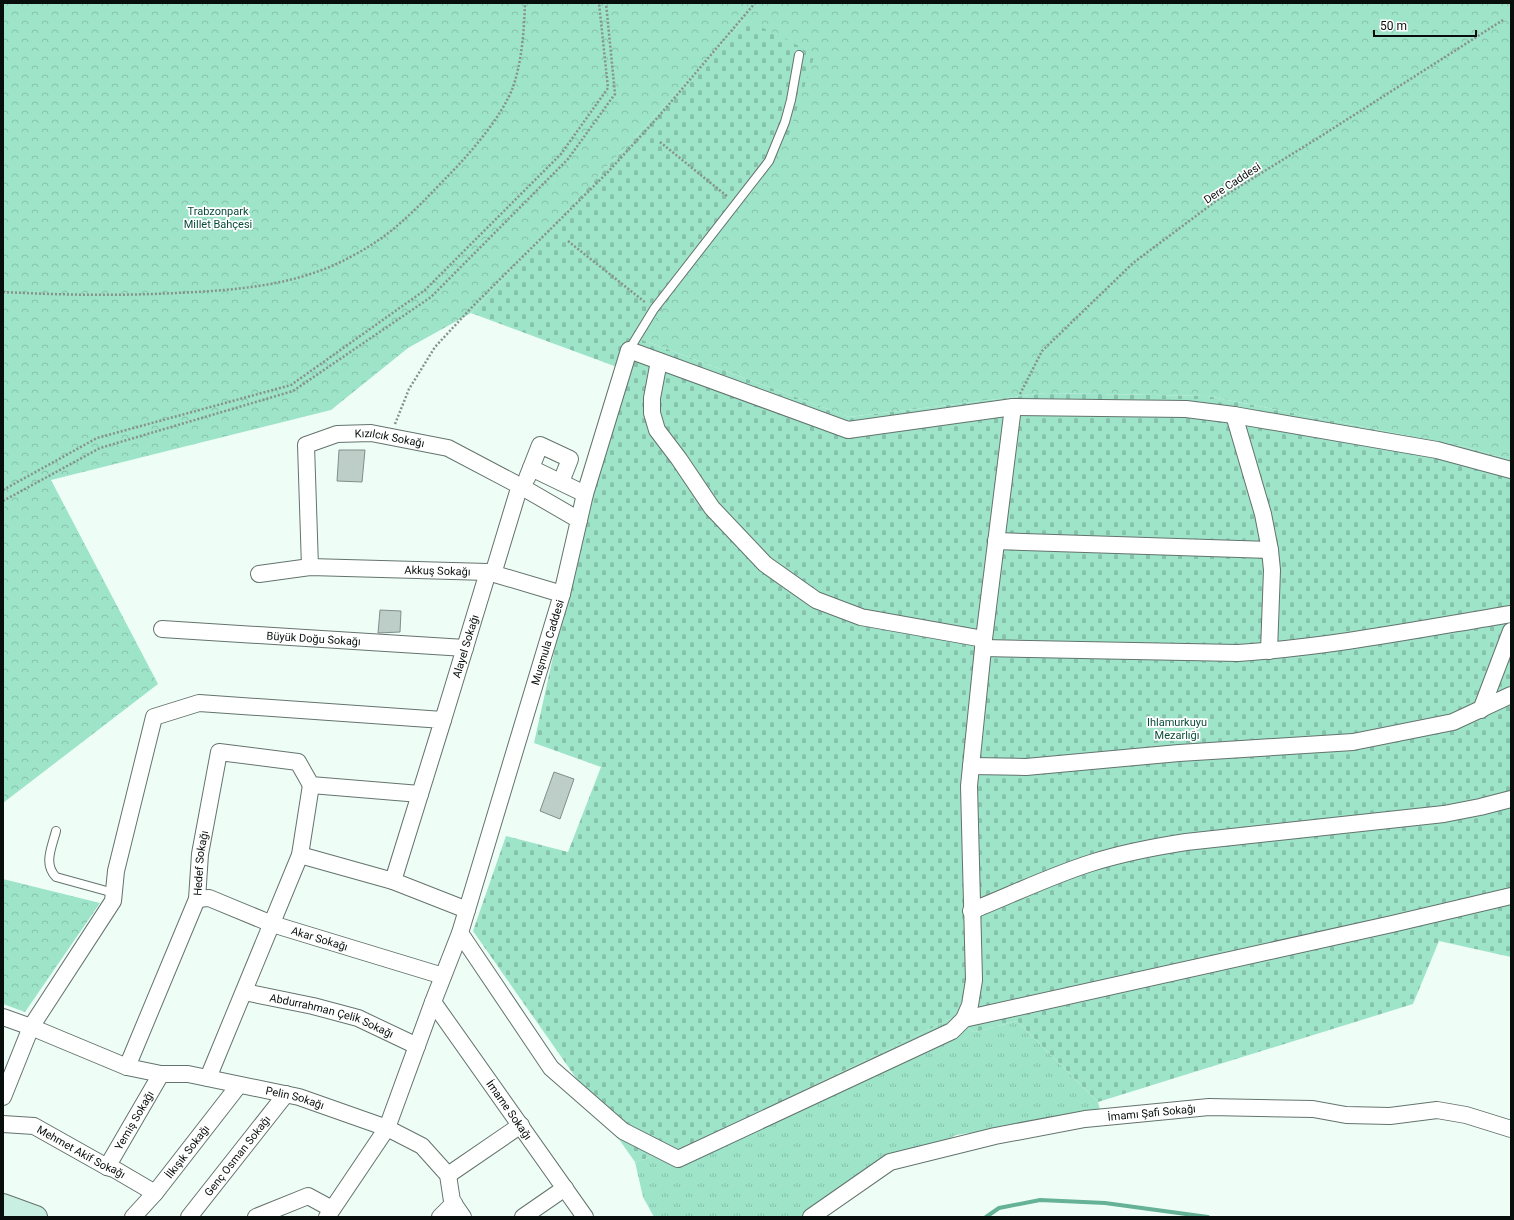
<svg xmlns="http://www.w3.org/2000/svg" width="1514" height="1220" font-family="Roboto,sans-serif">
<style>
.grass{fill:url(#grass-tufts)}
.forest{fill:url(#forest-crowns)}
.cemetery{fill:url(#cemetery-stones)}
.lines{fill:none;stroke-linecap:round;stroke-linejoin:round}
.stream{stroke:#65b297;stroke-width:4}
.building{fill:#bdcdc7;stroke:#808f89}
.lane-casing{stroke:#64736d;stroke-width:10}
.street-casing{stroke:#64736d;stroke-width:18}
.secondary-casing{stroke:#64736d;stroke-width:24}
.path{stroke:#87928d;stroke-width:2.5;stroke-dasharray:2 2;stroke-linecap:butt}
.lane{stroke:#fff;stroke-width:8}
.street{stroke:#fff;stroke-width:16}
.secondary{stroke:#c9eee2;stroke-width:22}
.labels{text-anchor:middle;stroke-width:3.5;stroke-linejoin:round;paint-order:stroke}
.street-label{font-size:11px;fill:#080e0b;stroke:#fff}
.park-label{font-size:11px;fill:#084c39;stroke:#fff}
</style>
<defs>
<pattern id="grass-tufts" width="24" height="20" patternUnits="userSpaceOnUse"><rect width="24" height="20" fill="#9de4c9"/><path d="M3 7l-1-3M5 7V3M7 7l1-3M15 17l-1-3M17 17v-4M19 17l1-3" fill="none" stroke="#86c2ab"/></pattern>
<pattern id="forest-crowns" width="20" height="18" patternUnits="userSpaceOnUse"><rect width="20" height="18" fill="#9de4c9"/><path d="M2 6a3 3 0 1 1 6 0M12 15a3 3 0 1 1 6 0" fill="none" stroke="#86c2ab"/></pattern>
<pattern id="cemetery-stones" width="16" height="16" patternUnits="userSpaceOnUse"><rect width="16" height="16" fill="#9de4c9"/><path d="M2 7V4a2 2 0 0 1 4 0v3zM10 15v-3a2 2 0 0 1 4 0v3z" fill="#86c2ab"/></pattern>
</defs>
<rect width="100%" height="100%" fill="#eefef7"/>
<path class="grass" d="M950 1019 975 1032 1017 1021 1098 1102 1101 1114 956 1135 803 1217H654L643 1197 635 1162 696 1143Z"/>
<path class="forest" d="M3 3H1511V460L1466 447 1207 396 1046 393 849 417 640 339 745 19 471 313 408 348 331 410 51 480 158 684 3 803Z
M3 879 100 903 25 1012 3 1004Z"/>
<path class="cemetery" d="M745 19 815 54 787 140 640 339 849 417 1046 393 1207 396 1466 447 1511 460V957L1439 941 1413 1004 1098 1102 1017 1021 975 1032 950 1019 696 1143 635 1162 473 931 506 836 568 852 601 767 534 743 617 367 471 313Z"/>
<g class="lines">
<path class="stream" d="M986 1217 999 1208 1040 1200 1105 1203 1208 1217"/>
</g>
<path class="building" d="M339 450H365L362 482 337 481Z
M380 610 401 611 400 632 378 633Z
M554 772 574 779 560 819 540 811Z"/>
<g class="lines">
<g class="lane-casing">
<path id="lane" d="M629 350 654 309 769 161 785 122 791 100 799 55
M56 831C52 847 43 864 56 877L114 893"/>
</g>
<g class="street-casing">
<g id="street">
<path d="M659 361 652 398V413L657 430 679 459 712 508 765 564 816 600 861 617 984 639"/>
<path d="M1234 415 1263 514 1270 550 1272 570 1269 651"/>
<path d="M531 468 540 445 570 459 561 482"/>
<path d="M527 478 531 468 585 494"/>
<path d="M996 541 1270 550"/>
<path id="s1" d="M310 567 306 445 337 434 371 433 448 448 522 487 579 520"/>
<path id="s2" d="M259 574 310 567 488 572 562 594"/>
<path d="M493 574 520 485"/>
<path id="s3" d="M162 629 465 648"/>
<path d="M983 648 1238 653C1330 647 1420 629 1511 614"/>
<path d="M1481 710 1511 631"/>
<path id="s4" d="M443 720 488 572"/>
<path d="M971 766 1026 767 1179 753 1353 742 1453 722 1511 695"/>
<path d="M300 855 311 785"/>
<path d="M393 881 467 910"/>
<path id="s5" d="M197 899 209 898 272 924 443 976"/>
<path d="M971 911C1011 895 1050 876 1091 863 1122 853 1154 847 1186 842L1444 814 1480 807 1511 799"/>
<path d="M460 933 551 1068 623 1131 678 1159 952 1031 964 1019 970 1005 974 980 969 786 984 639 1013 407"/>
<path id="s6" d="M244 992 313 1006 358 1018 417 1046"/>
<path id="s7" d="M433 1002 585 1217"/>
<path id="s8" d="M3 1017 31 1027 127 1067 161 1074H188L299 1097 387 1128 433 1002 460 933 562 594 585 494 629 350 848 430 1013 407 1186 409 1234 415 1437 450 1511 470"/>
<path d="M964 1019 1392 924 1511 896"/>
<path id="s9" d="M127 1067 197 899 200 854 219 752 298 762 311 785 420 794"/>
<path d="M3 1097 31 1027 113 901 116 871 154 717 199 703 443 720 393 881 300 855 208 1078"/>
<path id="s10" d="M3 1124 34 1126 107 1167 114 1169 155 1193"/>
<path id="s11" d="M107 1167 161 1074"/>
<path d="M448 1175 521 1125"/>
<path id="s12" d="M133 1217 155 1193 239 1085"/>
<path id="s13" d="M189 1217 286 1094"/>
<path d="M256 1217 308 1196 332 1209"/>
<path d="M327 1217 387 1128 422 1146 448 1175 452 1201 463 1217"/>
<path d="M440 1217 454 1203"/>
<path d="M523 1217 565 1188"/>
<path id="s14" d="M811 1217 890 1162 995 1136 1085 1119 1209 1107 1313 1109 1346 1115 1390 1116 1437 1110 1466 1115 1511 1129"/>
</g>
</g>
<g class="secondary-casing">
<path id="secondary" d="M3 1205 36 1217"/>
</g>
<path class="path" d="M660 142 728 197
M568 241 646 303
M3 292C61 295 118 296 176 293 238 290 299 286 354 255 392 235 415 210 445 179 468 156 502 117 513 87 522 61 524 31 525 3
M1020 394 1042 351 1133 263 1216 201 1318 138 1503 20
M395 424 409 389 435 347 473 306 608 172 659 116 755 3
M3 490 97 438 291 385 425 290 561 154 608 88 599 3
M3 501 100 448 293 391 431 297 568 159 615 94 606 3"/>
<use href="#lane" class="lane"/>
<use href="#street" class="street"/>
<use href="#secondary" class="secondary"/>
</g>
<g class="labels">
<g class="street-label">
<text transform="translate(1232 183) rotate(-33)" y="4">Dere Caddesi</text>
<text dy="4" stroke="none"><textPath href="#s1" startOffset="208">Kızılcık Sokağı</textPath></text>
<text dy="4" stroke="none"><textPath href="#s2" startOffset="179">Akkuş Sokağı</textPath></text>
<text dy="4" stroke="none"><textPath href="#s3" startOffset="152">Büyük Doğu Sokağı</textPath></text>
<text dy="4" stroke="none"><textPath href="#s8" startOffset="914">Muşmula Caddesi</textPath></text>
<text dy="4" stroke="none"><textPath href="#s4" startOffset="77">Alayel Sokağı</textPath></text>
<text dy="4" stroke="none"><textPath href="#s9" startOffset="218">Hedef Sokağı</textPath></text>
<text dy="4" stroke="none"><textPath href="#s5" startOffset="130">Akar Sokağı</textPath></text>
<text dy="4" stroke="none"><textPath href="#s6" startOffset="91">Abdurrahman Çelik Sokağı</textPath></text>
<text dy="4" stroke="none"><textPath href="#s8" startOffset="305">Pelin Sokağı</textPath></text>
<text dy="4" stroke="none"><textPath href="#s7" startOffset="132">İmame Sokağı</textPath></text>
<text dy="4" stroke="none"><textPath href="#s14" startOffset="363">İmamı Şafi Sokağı</textPath></text>
<text dy="4" stroke="none"><textPath href="#s11" startOffset="54">Yemiş Sokağı</textPath></text>
<text dy="4" stroke="none"><textPath href="#s10" startOffset="85">Mehmet Akif Sokağı</textPath></text>
<text dy="4" stroke="none"><textPath href="#s12" startOffset="85">İlkışık Sokağı</textPath></text>
<text dy="4" stroke="none"><textPath href="#s13" startOffset="78">Genç Osman Sokağı</textPath></text>
</g>
<g class="park-label">
<text x="218" y="215">Trabzonpark<tspan x="218" dy="13">Millet Bahçesi</tspan></text>
<text x="1177" y="726">Ihlamurkuyu<tspan x="1177" dy="13">Mezarlığı</tspan></text>
</g>
</g>
<rect width="1514" height="1220" fill="none" stroke="#080e0b" stroke-width="8"/>
<path d="M1374 30v6h102v-6" fill="none" stroke="#080e0b" stroke-width="2"/>
<text x="1380" y="30" font-size="12" fill="#080e0b" stroke="#ffffff" stroke-width="3" paint-order="stroke">50 m</text>
</svg>
